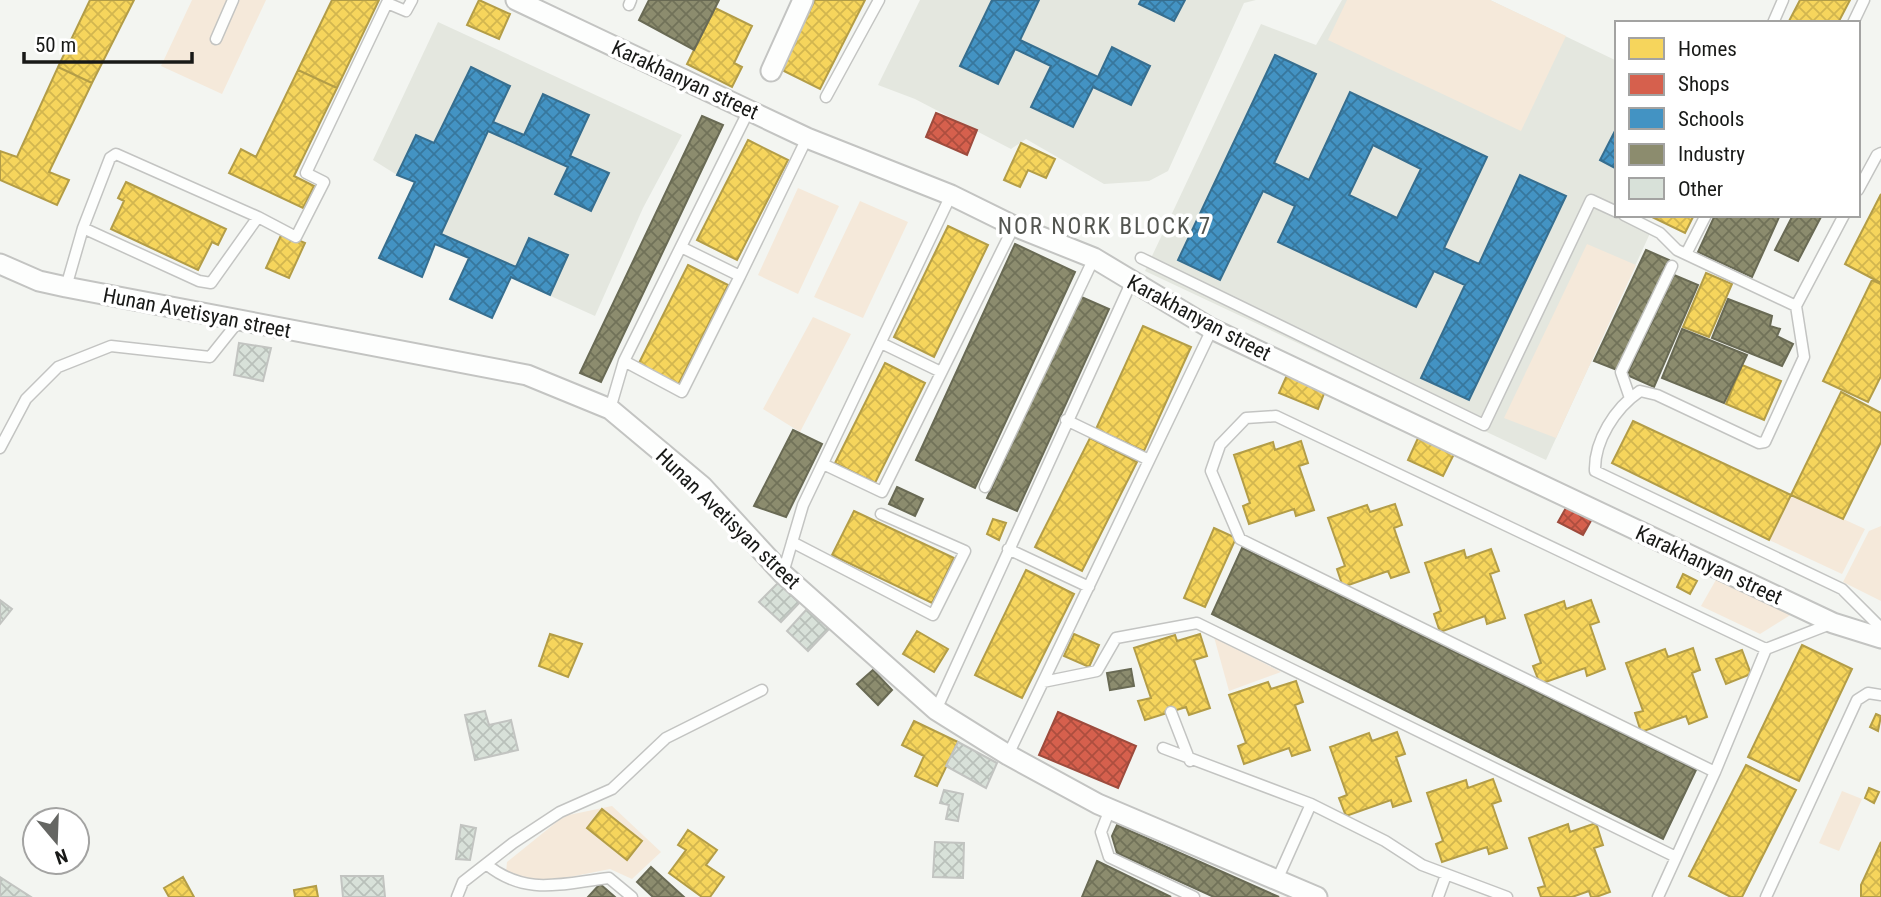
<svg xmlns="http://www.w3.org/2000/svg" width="1881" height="897" font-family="'Roboto Condensed',sans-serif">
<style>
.built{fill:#e4e7df}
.green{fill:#f5e9da}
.homes{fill:url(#homes-cross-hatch);stroke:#b39d47;stroke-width:2}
.shops{fill:url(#shops-cross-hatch);stroke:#9d4b3d;stroke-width:2}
.schools{fill:url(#schools-cross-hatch);stroke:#366e8f;stroke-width:2;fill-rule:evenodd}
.industry{fill:url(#industry-cross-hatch);stroke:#696a54;stroke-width:2}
.building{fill:url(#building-cross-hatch);stroke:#c2c4c1;stroke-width:2}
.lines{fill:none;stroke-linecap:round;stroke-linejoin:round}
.lane-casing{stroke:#c3c4c2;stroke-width:13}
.street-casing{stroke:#c3c4c2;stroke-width:23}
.lane{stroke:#fdfefd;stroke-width:10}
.street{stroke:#fdfefd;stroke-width:19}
.labels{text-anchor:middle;stroke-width:7;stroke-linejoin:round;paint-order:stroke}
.street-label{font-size:21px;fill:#181917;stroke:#fff}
.neighbourhood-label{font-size:23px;letter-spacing:2px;fill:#535550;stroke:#fff}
</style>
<defs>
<pattern id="homes-cross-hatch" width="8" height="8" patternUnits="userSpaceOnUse" patternTransform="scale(1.75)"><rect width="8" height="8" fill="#f6d55c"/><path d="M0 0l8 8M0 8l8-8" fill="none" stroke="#d2b64f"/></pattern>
<pattern id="shops-cross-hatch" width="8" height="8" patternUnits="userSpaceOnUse" patternTransform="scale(1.75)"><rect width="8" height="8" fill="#d6604d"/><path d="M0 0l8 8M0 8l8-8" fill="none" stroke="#ad4e3f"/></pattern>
<pattern id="schools-cross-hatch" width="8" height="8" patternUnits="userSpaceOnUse" patternTransform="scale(1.75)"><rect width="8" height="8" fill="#4393c3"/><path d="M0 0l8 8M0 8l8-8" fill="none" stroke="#37779d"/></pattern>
<pattern id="industry-cross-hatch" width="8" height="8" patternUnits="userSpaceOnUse" patternTransform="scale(1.75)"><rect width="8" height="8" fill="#8c8c6e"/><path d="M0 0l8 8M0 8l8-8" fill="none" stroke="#717259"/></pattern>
<pattern id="building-cross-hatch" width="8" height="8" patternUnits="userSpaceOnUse" patternTransform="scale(1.75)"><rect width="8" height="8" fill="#d8e1d9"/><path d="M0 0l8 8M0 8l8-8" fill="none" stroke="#b9c0ba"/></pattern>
</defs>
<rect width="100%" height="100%" fill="#f3f5f1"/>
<path class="built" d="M920 0H1256L1244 3 1168 171 1149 181 1104 184 1026 139 1011 149 915 99 878 85Z
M1342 0H1490L1617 61V215H1635L1652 229 1546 460 1145 271 1261 24 1316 45Z
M438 22 682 135 643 208 595 316 435 244 455 200 397 175 373 160Z"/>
<path class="green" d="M192 0H266L222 94 161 66Z
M1347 0H1490L1566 36 1521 131 1328 40Z
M798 188 839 206 798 294 758 275Z
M860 201 908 222 863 318 814 297Z
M1587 244 1636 265 1556 438 1504 418Z
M813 317 851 334 800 432 763 409Z
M1791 495 1865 529 1842 574 1769 540Z
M1881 526V601L1843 582 1869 531Z
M1717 578 1792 614 1760 634 1701 606Z
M1214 637 1281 672 1229 691Z
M1842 791 1862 799 1839 851 1819 843Z
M612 806 661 852 632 879 610 869 550 881H532L506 873 507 862 564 816Z"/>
<path class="homes" d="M90 0H134L92 83 58 67Z
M332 0H379L337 88 298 70Z
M479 0 510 14 499 39 467 25Z
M815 0H865L820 89 780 69Z
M1800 0H1850L1838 23H1788Z
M715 8 752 26 734 63 742 67 732 87 687 64Z
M58 67 92 83 49 172 69 180 57 205 0 180V151L17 157Z
M298 70 337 88 294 176 314 186 303 208 229 173 241 149 256 157Z
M748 140 788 160 737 260 697 240Z
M1021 143 1055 159 1046 178 1028 170 1020 187 1004 180Z
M126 182 226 229 218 245 212 242 198 270 111 229 124 201 118 198Z
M1881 194V283L1845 264Z
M1648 215H1694L1685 233Z
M948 226 988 245 934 357 894 337Z
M282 233 305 243 289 278 266 268Z
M688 265 728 285 678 385 638 365Z
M1706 273 1732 284 1709 337 1683 327Z
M1872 280 1881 284V376L1868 402 1823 381Z
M1143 326 1191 347 1144 451 1096 429Z
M885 363 925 383 875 483 835 463Z
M1742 365 1781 381 1764 420 1726 404Z
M1287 375 1325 391 1318 409 1279 393Z
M1841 392 1881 413V442L1843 519 1791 495Z
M1633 421 1791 495 1769 540 1612 463Z
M1090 438 1137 462 1082 571 1035 547Z
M1418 438 1454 454 1443 476 1408 460Z
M1301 441 1308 463 1299 466 1314 510 1296 516 1294 509 1249 524 1243 506 1250 503 1234 455 1273 442 1275 450Z
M1395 504 1402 525 1394 528 1409 572 1391 578 1388 571 1343 587 1337 569 1345 566 1328 518 1367 505 1370 512Z
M854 511 954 558 932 603 832 555Z
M993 519 1006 523 999 540 987 534Z
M1214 528 1236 538 1205 607 1184 598Z
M1491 549 1499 571 1490 574 1505 618 1487 624 1485 616 1440 632 1434 614 1441 611 1425 563 1464 550 1466 558Z
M1026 570 1074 594 1022 698 975 675Z
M1683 574 1697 581 1690 594 1677 587Z
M1591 600 1599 622 1590 625 1605 669 1587 676 1585 668 1540 684 1533 666 1541 663 1525 615 1564 601 1566 609Z
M917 631 948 649 934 672 903 654Z
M550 634 582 644 568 677 539 666Z
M1074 634 1099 645 1089 667 1064 656Z
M1200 634 1207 656 1194 660 1210 708 1189 715 1186 707 1145 720 1138 701 1151 698 1134 648 1175 635 1177 641Z
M1802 645 1852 669 1799 781 1748 757Z
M1693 648 1700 670 1692 673 1707 717 1689 724 1686 716 1641 732 1635 713 1643 711 1626 663 1665 649 1668 657Z
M1742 650 1751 674 1726 684 1716 659Z
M1296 681 1303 702 1295 705 1310 750 1292 756 1289 748 1244 764 1238 746 1246 743 1229 695 1268 682 1271 689Z
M1876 714 1881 716 1878 731 1870 727Z
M914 721 958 742 937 786 915 776 924 756 902 745Z
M1397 732 1405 754 1396 757 1411 801 1393 807 1391 800 1346 816 1339 798 1347 795 1330 747 1369 733 1372 741Z
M1746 765 1796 790 1742 897H1731L1689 876Z
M1493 779 1501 801 1492 804 1507 848 1489 854 1487 847 1442 862 1436 844 1443 841 1427 793 1466 780 1468 788Z
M1869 788 1879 792 1874 803 1865 798Z
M602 809 642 841 627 860 587 828Z
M1596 823 1603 845 1594 848 1610 892 1596 897H1591L1589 891 1572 897H1541L1538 888 1545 886 1529 838 1568 824 1570 832Z
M688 830 717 850 706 865 724 877 710 897H702L669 873 686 850 678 845Z
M1881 842V897H1861V885Z
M183 877 194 897H169L164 888Z
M316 886 318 897H295L294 890Z"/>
<path class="shops" d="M936 113 977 130 967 155 926 137Z
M1567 506 1592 519 1583 535 1558 522Z
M1058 712 1136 746 1118 788 1039 755Z"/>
<path class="schools" d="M992 0H1039L1020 40 1098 77 1112 47 1150 66 1131 105 1093 87 1073 127 1031 107 1051 66 1015 49 998 84 960 66Z
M1141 0H1185L1174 21 1139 4Z
M1275 55 1316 74 1274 163 1309 180 1350 92 1487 157 1444 248 1479 264 1520 175 1566 196 1469 400 1421 378 1465 285 1434 271 1416 307 1278 242 1295 206 1263 191 1220 280 1178 260ZM1373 145 1421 169 1397 218 1349 195Z
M471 67 510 86 493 122 524 135 543 94 589 115 570 156 609 173 591 211 555 194 568 167 488 131 441 234 516 267 529 238 568 255 550 295 511 277 492 318 450 299 469 258 435 244 422 277 379 258 415 182 397 175 416 135 434 143Z
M1617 127V169L1600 160Z"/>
<path class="industry" d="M649 0H719L694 50 639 20Z
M702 116 723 125 601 382 580 373Z
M1715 215H1780L1752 277 1698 252Z
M1793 215H1822L1798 261 1775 250Z
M1015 244 1075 272 975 488 916 460Z
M1646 250 1669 260 1617 370 1594 361Z
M1674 275 1698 285 1654 387 1627 375Z
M1079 296 1109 309 1017 511 987 498Z
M1728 299 1772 316 1770 326 1780 329 1777 336 1793 344 1782 366 1712 338Z
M1682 329 1747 355 1724 403 1662 378Z
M793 430 822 444 786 517 754 506Z
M897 487 923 499 915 516 889 504Z
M1242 548 1696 770 1663 839 1212 614Z
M1131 669 1134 686 1110 690 1107 673Z
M873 670 892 690 878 705 857 684Z
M1117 825 1279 897H1214L1117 853 1112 836Z
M1097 861 1171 897H1082Z
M651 867 684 897H653L637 882Z
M600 884 615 897H588Z"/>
<path class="building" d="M239 343 271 348 263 381 234 375Z
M781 580 802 600 781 622 759 602Z
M0 600 12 609 0 624Z
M807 609 829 629 808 651 787 631Z
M485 711 489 725 511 720 518 750 475 760 465 715Z
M958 742 997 763 986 788 946 766Z
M944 790 963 794 958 821 946 819 949 805 940 803Z
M461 825 476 828 470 860 456 859Z
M935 842 964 843 963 878 933 877Z
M341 876H383L385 897H343Z
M0 877 31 897H0Z"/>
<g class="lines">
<g class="lane-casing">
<path id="lane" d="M629 5 631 0
M1773 23 1783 0
M1853 23 1864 0
M216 39 233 0
M826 97 879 0
M1858 190 1877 155 1881 153
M1624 215 1660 233 1677 250 1796 306
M1844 215 1796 306 1804 357 1765 442 1759 443 1657 395 1640 391C1615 408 1594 441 1595 471L1842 589 1881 628
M258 217 296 237 324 182 306 173 387 3 406 11 412 0
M681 247 740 276 807 138
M1686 254 1706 215
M1141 258 1484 425 1591 200 1617 212
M66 287 83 228 110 158 116 154 258 217 211 283 199 281 83 228
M881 343 941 372
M624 361 682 392 740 276
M1630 398 1621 372 1672 266
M610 409 624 361 749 110
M1066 420 1149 460
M0 448 26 399 58 367 111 346 210 357 238 322
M823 464 882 492 1014 226
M985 487 1094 258
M792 542 933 615 965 551 881 514
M1008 549 1089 587
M783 573 803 505 951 195
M1043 682 1097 671 1116 638 1197 623 1676 857
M936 710 1131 283
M1171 712 1190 761
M1163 748 1311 804 1385 841 1422 865 1507 897
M1008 755 1212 329
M1715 772 1240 539 1211 471 1220 445 1246 418 1276 416 1766 649
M1110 809 1101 832 1109 857 1194 897
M486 864C526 897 563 883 609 878L632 897
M1277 880 1311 804
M457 897 463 882 513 843 560 812 612 789 666 738 762 690
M1438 897 1446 875
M1658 897 1715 772 1766 649 1833 623
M1766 897 1857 700 1868 693 1881 695"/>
</g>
<g class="street-casing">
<path id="street" d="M516 0 807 138 951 195 1014 226 1094 258 1212 329 1833 623 1881 638
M771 71 803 0
M0 264 39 281 66 287 527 375 610 409 702 486 783 574 936 710 1008 755 1098 804 1317 897"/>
</g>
<use href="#lane" class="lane"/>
<use href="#street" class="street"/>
</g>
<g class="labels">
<g class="street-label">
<text transform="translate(685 80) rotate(25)" y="7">Karakhanyan street</text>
<text transform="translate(197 313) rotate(11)" y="7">Hunan Avetisyan street</text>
<text transform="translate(1199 318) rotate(28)" y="7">Karakhanyan street</text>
<text transform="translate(728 519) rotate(44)" y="7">Hunan Avetisyan street</text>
<text transform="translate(1709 565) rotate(25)" y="7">Karakhanyan street</text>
</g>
<g class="neighbourhood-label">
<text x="1105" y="234">NOR NORK BLOCK 7</text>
</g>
</g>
<rect x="1615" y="21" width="245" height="196" fill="#ffffff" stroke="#a3a3a2" stroke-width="2"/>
<rect x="1629" y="38" width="35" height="21" fill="#f6d55c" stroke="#a3a3a2" stroke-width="2"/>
<text x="1678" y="56" font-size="21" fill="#181917">Homes</text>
<rect x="1629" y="74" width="35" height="21" fill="#d6604d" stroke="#a3a3a2" stroke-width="2"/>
<text x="1678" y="91" font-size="21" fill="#181917">Shops</text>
<rect x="1629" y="108" width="35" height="21" fill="#4393c3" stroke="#a3a3a2" stroke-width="2"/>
<text x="1678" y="126" font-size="21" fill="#181917">Schools</text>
<rect x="1629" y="144" width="35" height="21" fill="#8c8c6e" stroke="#a3a3a2" stroke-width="2"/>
<text x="1678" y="161" font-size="21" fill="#181917">Industry</text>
<rect x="1629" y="178" width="35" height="21" fill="#d8e1d9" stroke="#a3a3a2" stroke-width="2"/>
<text x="1678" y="196" font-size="21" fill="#181917">Other</text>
<g transform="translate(56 841) rotate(161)"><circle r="33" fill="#ffffff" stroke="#a3a3a2" stroke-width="2"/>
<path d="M0-5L12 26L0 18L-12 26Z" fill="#656663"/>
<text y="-10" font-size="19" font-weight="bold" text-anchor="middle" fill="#181917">N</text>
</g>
<path d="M24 52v10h168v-10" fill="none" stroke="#181917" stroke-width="3.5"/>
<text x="35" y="52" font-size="21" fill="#181917" stroke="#ffffff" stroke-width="5" paint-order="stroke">50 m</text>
</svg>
